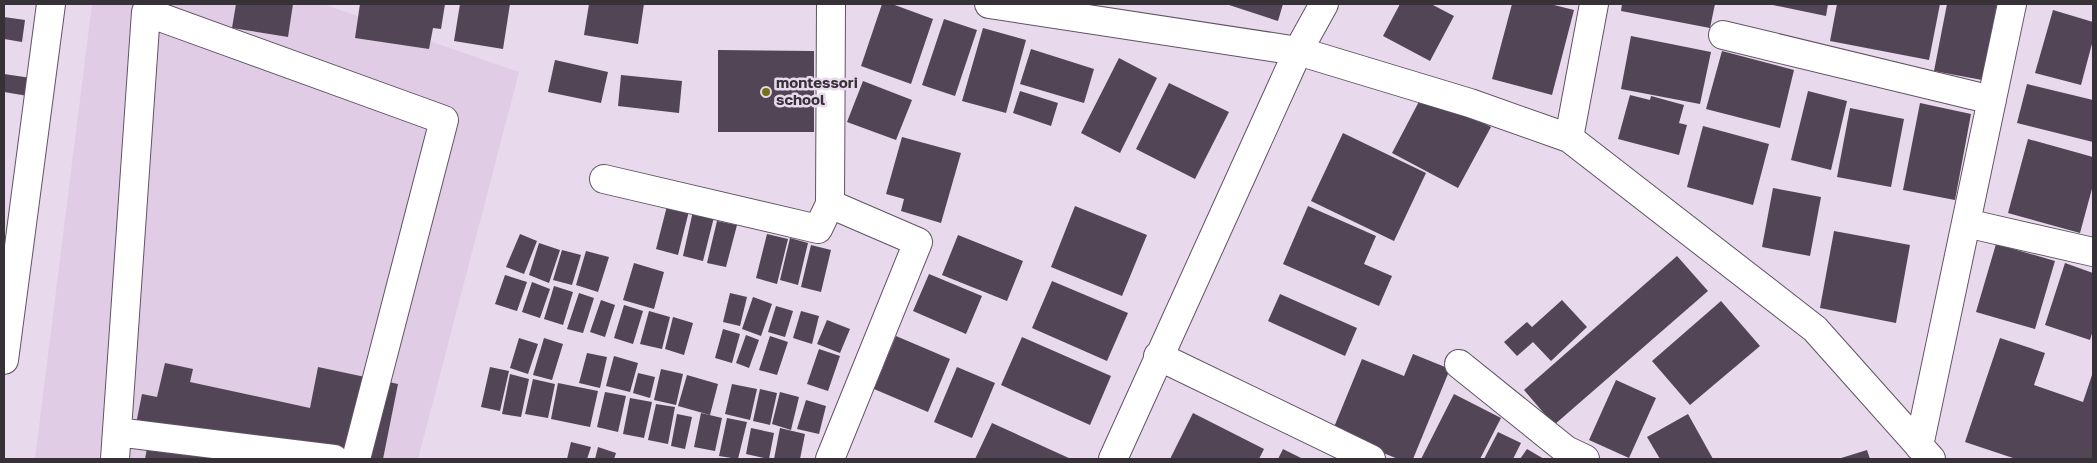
<svg xmlns="http://www.w3.org/2000/svg" width="2097" height="463" font-family="'Golos Text',sans-serif">
<style>
.built{fill:#e0cce5}
.building{fill:#524555}
.lines{fill:none;stroke-linecap:round;stroke-linejoin:round}
.minor-casing{stroke:#605364;stroke-width:30}
.minor{stroke:#fff;stroke-width:28}
.poi-dot{fill:#737215;stroke:#e8d9ed;stroke-width:2}
.labels{text-anchor:middle;stroke-width:5;stroke-linejoin:round;paint-order:stroke}
.poi-label{font-size:15px;font-weight:bold;fill:#363037;stroke:#e8d9ed;text-anchor:start}
</style>
<rect width="100%" height="100%" fill="#e8d9ed"/>
<path class="built" d="M92 4H323L519 72 418 459H35Z"/>
<path class="building" d="M236 4H293L288 37 232 28Z
M360 4H445L441 29 433 28 429 49 355 38Z
M460 4H510L503 49 454 41Z
M589 4H644L638 44 584 35Z
M882 4H892L933 19 911 84 861 66Z
M1226 4H1283L1278 21Z
M1400 4H1431L1454 16 1430 61 1383 36Z
M1512 4H1550L1574 10 1552 95 1492 79Z
M1622 4H1715L1710 28 1621 11Z
M1768 4H1828L1826 16Z
M1837 4H1940L1929 60 1830 41Z
M1947 4H1997L1982 80 1934 71Z
M2053 10 2093 22V40L2081 85 2035 73Z
M4 17 25 20 22 42 4 39Z
M944 19 977 30 955 96 922 85Z
M983 28 1026 40 1006 113 962 101Z
M1631 36 1711 52 1700 104 1621 89Z
M1031 49 1094 69 1084 103 1020 84Z
M718 50 814 51V132H718Z
M1722 51 1794 70 1780 128 1706 109Z
M1119 58 1157 78 1120 153 1081 133Z
M555 60 608 72 601 103 548 92Z
M4 74 31 78 28 96 4 92Z
M621 75 682 81 679 113 618 106Z
M863 81 912 100 896 140 847 122Z
M1169 83 1229 112 1195 179 1136 149Z
M2027 84 2093 100V142L2017 123Z
M1020 91 1058 103 1051 126 1013 113Z
M1808 91 1847 101 1831 170 1791 160Z
M1424 92 1491 127 1458 188 1392 153Z
M1630 95 1650 100 1651 96 1684 105 1679 123 1687 125 1679 155 1618 139Z
M1920 103 1971 114 1955 200 1903 190Z
M1850 108 1904 119 1891 187 1837 177Z
M1703 126 1769 144 1753 205 1687 187Z
M1343 133 1426 173 1394 241 1311 201Z
M902 137 961 153 941 223 901 211 904 199 886 194Z
M2028 139 2093 157V185L2080 233 2008 213Z
M1773 188 1821 197 1810 256 1762 247Z
M667 206 689 211 678 255 656 249Z
M1075 206 1147 235 1122 296 1051 267Z
M1308 206 1376 236 1364 264 1392 276 1379 306 1283 264Z
M693 211 714 217 703 261 683 256Z
M717 221 737 225 726 267 707 263Z
M1834 231 1910 245 1896 323 1820 308Z
M520 234 537 241 524 274 506 267Z
M767 234 788 239 777 284 756 278Z
M958 235 1023 261 1007 301 942 275Z
M790 238 808 243 798 285 780 280Z
M539 243 560 250 549 283 529 275Z
M1996 244 2055 261 2035 329 1976 312Z
M811 245 831 250 821 292 801 287Z
M562 250 581 255 572 285 553 280Z
M586 251 609 257 598 292 576 285Z
M1677 256 1708 291 1554 425 1524 390Z
M634 263 664 272 654 309 623 300Z
M2065 263 2093 273V330L2090 340 2045 325Z
M929 274 982 296 966 334 913 311Z
M505 275 527 282 517 311 495 304Z
M1052 281 1128 313 1107 361 1032 328Z
M532 282 550 289 540 318 522 312Z
M554 286 573 292 563 325 544 319Z
M579 293 594 298 583 333 567 329Z
M730 293 747 297 740 326 723 322Z
M1280 294 1357 328 1345 356 1268 321Z
M753 297 772 304 761 336 742 329Z
M601 300 615 305 605 337 590 332Z
M1562 300 1587 327 1551 361 1533 342 1517 356 1504 342 1527 322 1532 327Z
M1721 301 1760 346 1690 405 1652 361Z
M624 305 643 311 633 344 614 338Z
M776 306 793 311 785 337 768 332Z
M649 311 670 317 662 349 640 344Z
M801 311 819 316 812 344 793 338Z
M673 317 693 323 684 355 665 349Z
M827 320 850 329 840 353 817 344Z
M723 329 740 334 732 363 715 358Z
M746 335 759 340 749 368 736 363Z
M770 336 788 342 777 375 759 370Z
M896 336 950 359 928 412 874 389Z
M1022 337 1111 376 1090 425 1001 385Z
M519 338 538 344 528 374 510 368Z
M544 338 563 344 552 380 533 375Z
M2000 338 2045 353 2034 385 2083 402 2093 372V459H2016L1965 442Z
M819 349 840 356 828 391 807 384Z
M587 353 607 357 600 388 579 383Z
M1413 354 1450 369 1413 459H1398L1332 432 1362 359 1404 376Z
M614 356 638 363 630 392 606 386Z
M165 363 193 369 190 382 310 408 318 367 398 384 383 459H145L148 443 133 439 142 394 157 397Z
M490 367 509 371 500 411 481 407Z
M957 367 995 383 972 438 934 422Z
M661 369 683 374 676 405 654 400Z
M638 373 655 377 650 398 633 393Z
M510 374 529 379 521 417 502 414Z
M687 375 718 384 710 415 678 406Z
M533 379 555 384 548 418 525 414Z
M1616 380 1656 398 1629 458 1589 440Z
M558 383 598 391 590 427 551 419Z
M732 384 757 389 750 420 725 414Z
M760 389 777 393 770 425 753 421Z
M605 392 626 396 618 432 597 427Z
M780 392 799 397 791 430 772 424Z
M1454 394 1501 418 1480 459H1421Z
M630 398 652 402 644 438 623 434Z
M806 400 826 406 819 434 797 429Z
M656 404 675 407 668 444 648 440Z
M701 413 722 418 715 451 694 447Z
M1193 413 1264 449 1259 459H1170Z
M677 414 692 417 685 449 671 446Z
M1688 414 1713 459H1660L1647 437Z
M727 418 747 422 738 459 719 456Z
M992 423 1071 459H975Z
M751 428 774 433 769 459 746 454Z
M780 428 805 434 800 459H774Z
M1498 432 1521 443 1513 459H1484Z
M571 442 591 447 587 459H567Z
M598 447 616 453 614 459H595Z
M1283 449 1303 459H1278Z
M1527 449 1544 459H1520Z
M1867 450 1870 459H1838Z"/>
<g class="lines">
<g class="minor-casing">
<path id="minor" d="M989 4 1298 51 1470 103 1569 138 1815 329 1931 459
M1723 35 1992 100
M1569 138 1594 4
M604 179 818 229 830 204 831 4
M830 204 918 242 830 459
M1966 223 2093 252
M1158 356 1371 459
M4 360 51 4
M1459 364 1566 450 1585 459
M117 432 334 459
M1919 446 2012 4
M115 459 146 12 444 120 356 459
M1113 459 1298 51 1324 4"/>
</g>
<use href="#minor" class="minor"/>
</g>
<circle class="poi-dot" cx="766" cy="92" r="5"/>
<g class="labels">
<g class="poi-label">
<text x="776" y="88">montessori<tspan x="776" dy="17">school</tspan></text>
</g>
</g>
<rect width="2097" height="463" fill="none" stroke="#363037" stroke-width="10"/>
</svg>
